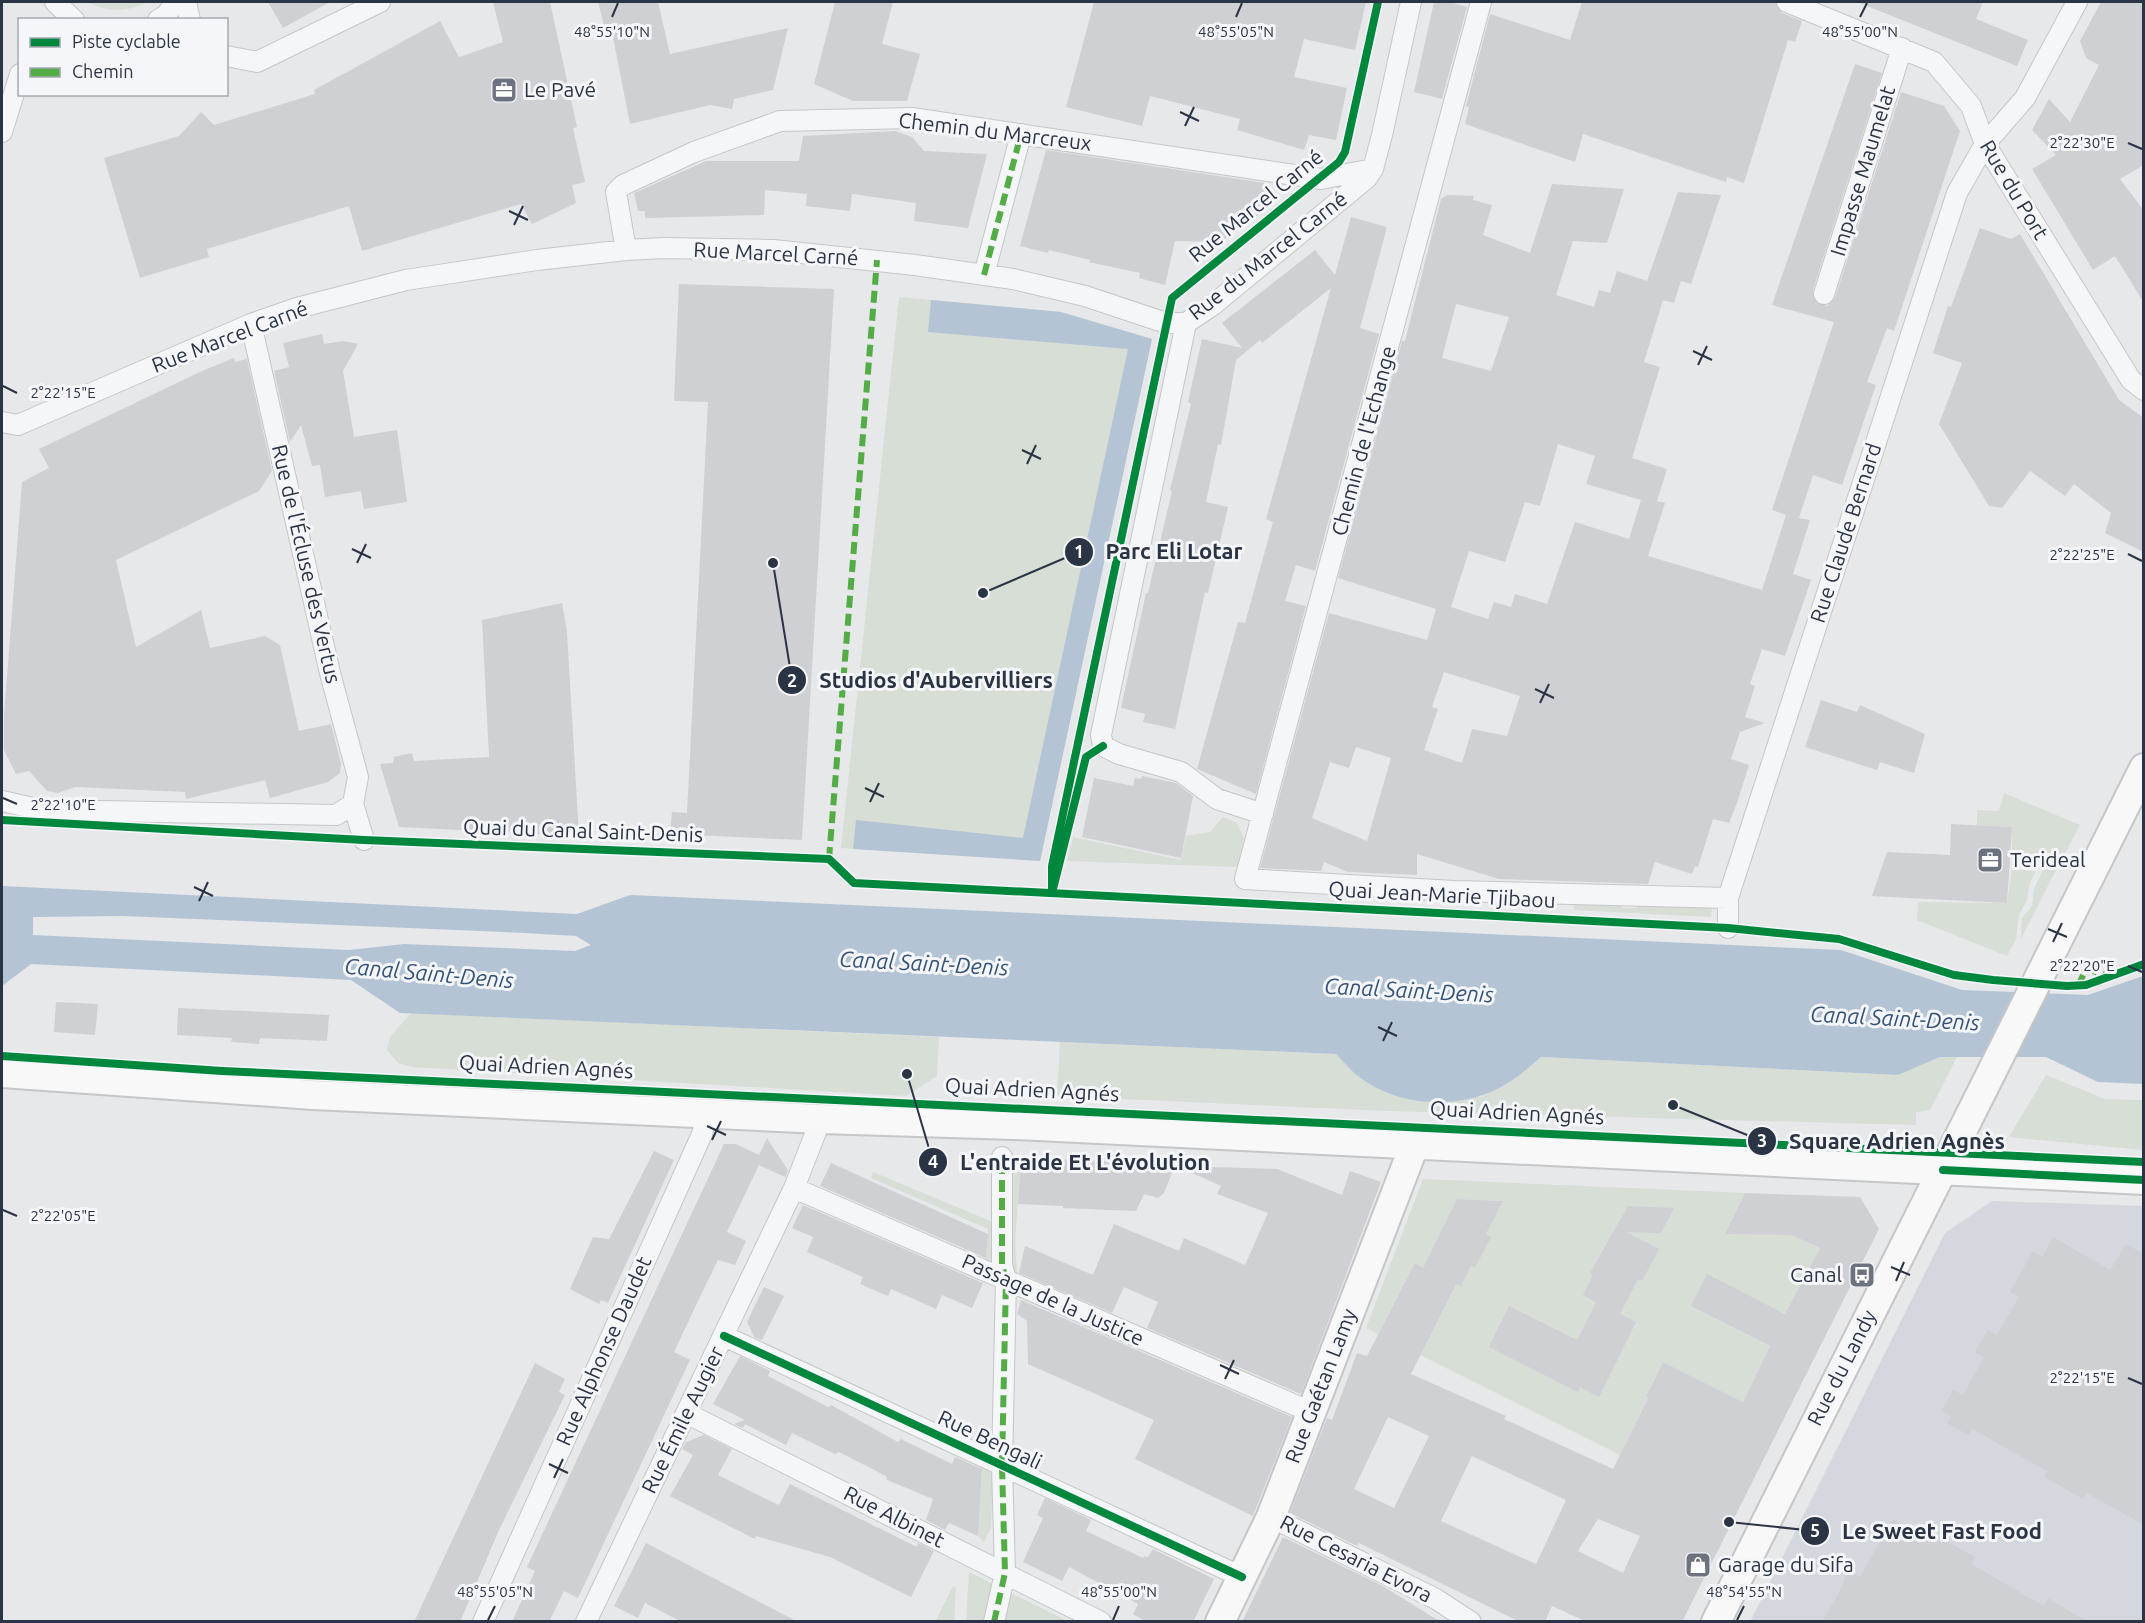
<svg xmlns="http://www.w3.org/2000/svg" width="2145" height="1623" font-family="Ubuntu,sans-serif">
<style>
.built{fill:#d4d7dd}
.green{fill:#d6ded6}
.water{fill:#b4c4d5;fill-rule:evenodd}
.building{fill:#ced0d3;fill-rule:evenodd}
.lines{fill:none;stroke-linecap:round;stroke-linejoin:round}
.street-casing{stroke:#c4c6c8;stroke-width:22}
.secondary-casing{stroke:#c4c6c8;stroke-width:32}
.street{stroke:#f5f6f7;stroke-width:20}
.secondary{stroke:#f8f8f8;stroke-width:28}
.quiet{stroke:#54ac47;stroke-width:6;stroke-dasharray:12 6;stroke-linecap:butt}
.cycleway-casing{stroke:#f4f6f9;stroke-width:11}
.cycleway{stroke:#00873e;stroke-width:8}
.ticks{fill:none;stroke:#2b3445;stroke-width:2}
.labels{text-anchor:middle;stroke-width:6;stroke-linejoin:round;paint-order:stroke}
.poi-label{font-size:21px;fill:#2b3445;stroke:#f4f6f9;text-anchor:start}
.street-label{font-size:21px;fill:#2b3445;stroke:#f4f6f9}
.water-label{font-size:22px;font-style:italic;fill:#34527a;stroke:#f4f6f9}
.ticks-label{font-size:15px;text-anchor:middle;fill:#2b3445;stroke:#f4f6f9;stroke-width:6;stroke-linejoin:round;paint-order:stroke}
.leader{fill:none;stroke:#2b3445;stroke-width:2}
.callout-dot{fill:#2b3445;stroke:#f4f6f9;stroke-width:2}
.mark-label{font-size:18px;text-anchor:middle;font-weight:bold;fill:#fff}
.callout-label{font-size:22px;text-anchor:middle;font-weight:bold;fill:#2b3445;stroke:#f4f6f9;stroke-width:6;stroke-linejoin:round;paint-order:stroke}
</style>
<rect width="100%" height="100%" fill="#e6e8ea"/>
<path class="built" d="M1992 1201 2143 1206V1621L1750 1622 1945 1233Z"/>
<path class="green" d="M87 2H147C126 13 108 12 87 2Z
M899 297 1061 312 1152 339 1040 861 841 848Z
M2004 793 2080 825 2062 859 2047 853 2032 858H2012V827L1977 825V810L1999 811Z
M1223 817 1237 823 1244 839 1237 867 1067 861 1073 837 1181 860 1186 836 1210 832Z
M2052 864 2058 866 2021 939 2022 918 2032 906 2034 889 2045 865Z
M2012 870 2036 871 2030 882 2027 900 2019 915 2016 939 2007 956 1917 920 1918 902 2007 903Z
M1574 900 1622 903V908H1637L1639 902 1712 907 1711 917 1574 910Z
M411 1013 939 1037 937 1076 906 1096 412 1067 398 1063 387 1050 390 1037Z
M1060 1042 1336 1054 1359 1077 1480 1097 1508 1084 1541 1057 1898 1075 1940 1057H1957L1930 1110 1916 1112V1125L1388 1111 1057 1096Z
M2046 1075 2105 1099 2143 1100V1150L2009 1137Z
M1010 1157 1021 1158 1015 1243 1017 1273 1006 1268Z
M873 1172 995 1223 993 1262 986 1260 988 1229 871 1178Z
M1423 1179 1745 1193 1726 1233 1791 1235 1820 1248 1785 1314 1707 1275 1691 1306 1770 1346 1743 1402 1663 1362 1646 1395 1725 1435 1636 1423 1620 1455 1416 1353C1434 1331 1444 1309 1452 1282L1461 1286 1471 1266 1475 1268 1490 1237 1486 1234 1503 1201 1457 1199 1423 1268 1415 1264 1378 1334 1366 1328Z
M982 1468 993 1474 991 1528 984 1542 978 1536Z
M969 1572 1067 1621 966 1622Z
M953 1586 956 1587 954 1621 936 1620Z"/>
<path class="water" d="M931 300 1061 312 1152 339 1040 861 853 849 856 820 1023 838 1128 349 928 332Z
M2 886 577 914 630 895 1841 950 1962 990 2088 995 2143 976V1084L2098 1082 2046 1057H1940L1898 1075 1541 1057C1530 1066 1520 1076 1508 1083 1464 1111 1400 1108 1359 1077 1350 1070 1343 1061 1336 1054L400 1013 351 980 312 978 31 964 2 986ZM123 916 525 933 576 936 591 945 575 951 404 944 349 950 33 935V917Z"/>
<path class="building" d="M268 2H330L283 28Z
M493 2H550L577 127 573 128 585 182 572 185 576 203 532 224 521 204 362 251 349 206 207 249 209 257 140 278 104 158 179 136 201 112 214 125 315 94 314 90 440 21 459 57 503 42Z
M598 2H658L670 54 788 28 773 90 734 99 732 109 710 105 630 124 612 32 606 33Z
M835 2H893L882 44 920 54 907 101H853L814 84Z
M1094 2H1366L1355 50 1304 39 1294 77 1347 88 1336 140 1309 135 1304 150 1237 130 1240 119 1150 96 1142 126 1066 107Z
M1434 2H1450L1467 7 1442 99 1414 92Z
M1582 2H1775L1782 13 1802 21 1795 42 1788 40 1744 183 1727 177 1726 182 1583 134 1575 162 1465 124 1469 107 1466 106 1490 14 1570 40Z
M1857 2H1983L1976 19 2028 40 2017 66Z
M2101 2H2144V165L2120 179 2144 211V303L2115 256 2093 270 2032 169 2056 155 2032 130 2049 99 2070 122 2099 65 2086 58 2080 41Z
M1855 64 1882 73 1813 290 1816 302 1827 306 1835 298 1901 92 1944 106 1960 131 1894 331 1887 328 1867 382 1876 385 1842 485 1813 475 1799 518 1810 520 1793 574 1811 580 1785 656 1762 649 1750 684 1755 686 1745 717 1765 723 1740 732 1731 759 1749 765 1737 803 1729 823 1713 819 1698 867 1695 866 1692 874 1655 862 1648 884 1499 879 1417 854V875L1348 872 1324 862 1321 871 1260 868 1329 613 1427 640 1436 609 1338 578 1402 341H1405L1441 199 1447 195 1474 196 1473 200 1492 205 1483 235 1530 253 1552 184 1624 189 1607 243 1573 241 1556 295 1594 307 1599 290 1610 293 1617 271 1647 281 1678 192 1721 195 1691 284 1681 281 1674 303 1663 300 1644 362 1660 367 1632 458 1667 469 1657 501 1665 503 1648 556 1762 590 1786 515 1772 510 1834 322 1772 305ZM1456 304 1509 317 1491 371 1442 358ZM1558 444 1595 456 1586 484 1641 500 1629 539 1575 522 1547 604 1515 594 1511 607 1494 602 1488 619 1451 607 1469 551 1505 562 1525 502 1540 506ZM1444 672 1520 696 1507 736 1472 729 1462 763 1424 750 1438 709 1432 707ZM1356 747 1391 758 1367 841 1312 818 1330 762 1349 768Z
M895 131 912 137 924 151 987 154 968 228 914 221 916 203 852 194 850 211 806 206 807 194 765 190 764 215 645 218V211H638L634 193 706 161H799L803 136Z
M1046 150 1265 183 1262 212 1221 242 1175 241 1165 285 1139 278 1140 273 1089 262 1090 260 1049 250 1048 253 1020 246Z
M1351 217 1387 227 1360 328 1379 334 1315 571 1296 565 1285 601 1306 606 1256 794 1197 769 1238 622 1245 623 1273 522 1266 519 1331 288 1262 343 1260 340 1236 360 1221 445 1218 444 1206 502 1228 507 1208 593 1205 592 1175 729 1143 722 1145 714 1121 708 1146 593H1148L1172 491 1170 490 1191 404 1188 402 1202 339 1242 348 1222 323 1315 250 1335 275Z
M1980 228 2011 239 2020 234 2119 400 2144 418V552L2105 533 2111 513 2074 484 2065 496 2030 471 2002 508 1989 506 1939 424 1962 363 1933 353 1948 306 1951 307Z
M679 284 834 289 802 840 670 834 672 812 687 813 708 402 674 401Z
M322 334 324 344 343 341 358 344 343 371 354 437 397 430 407 502 364 509 361 491 325 497 320 465 312 466 301 425 290 442 274 371 289 367 283 343Z
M234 358 235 362 247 359 272 471 259 491 116 560 136 647 201 610 210 648 265 636 280 645 299 731 331 724 341 764 340 773 328 782 270 798 265 780 186 799 185 792 75 787 58 793 47 791 29 771 16 774 4 750V716L22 482 49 468 39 449 202 371Z
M562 603 567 632 579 836 399 827 380 764 393 763 394 757 412 753 414 761 489 757 482 620Z
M1821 700 1857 712 1860 705 1925 734 1914 773 1880 762 1877 770 1805 747Z
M1142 776 1176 783 1193 796 1181 858 1082 837 1094 778 1133 786 1135 778 1141 779Z
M1951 824 2012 827 2007 903 1872 896 1887 852 1950 855Z
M56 1002 98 1004 95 1035 54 1032Z
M178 1008 329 1015 327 1041 260 1038 259 1044 231 1042 232 1038 177 1035Z
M767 1138 788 1170 785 1177 759 1165 727 1232 746 1241 735 1265 718 1260 697 1303 674 1352 690 1360 578 1598 564 1591 549 1622H512L535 1571 527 1567 724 1144H736L759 1155Z
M654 1151 674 1160 608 1303 601 1300 599 1304 570 1289 593 1237 609 1239Z
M1021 1158 1128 1162V1166L1174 1168 1164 1193 1158 1198 1144 1194 1136 1211 1063 1208V1206L1018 1204Z
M831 1163 988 1234 986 1258 820 1186Z
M1177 1166 1277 1169 1342 1195 1350 1171 1381 1182 1301 1394 1147 1328 1158 1302 1124 1287 1112 1313 1019 1273 1025 1246 1093 1275 1114 1224 1179 1251 1184 1238 1245 1265 1268 1213 1217 1194 1221 1186Z
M1745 1193 1860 1197 1879 1229 1682 1622H1587L1552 1606 1545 1622H1520L1359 1543 1357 1546 1290 1513 1327 1418 1332 1420 1357 1353 1367 1356 1415 1263 1423 1268 1457 1199 1503 1201 1486 1234 1491 1237 1475 1268 1471 1266 1461 1286 1456 1284 1411 1374 1506 1416 1504 1419 1613 1469 1649 1397 1646 1396 1663 1362 1743 1402 1770 1346 1691 1306 1707 1274 1785 1314 1820 1248 1791 1235 1725 1234ZM1388 1417 1429 1436 1394 1508 1354 1489ZM1472 1456 1566 1500 1536 1564 1441 1521ZM1598 1519 1640 1536 1623 1573 1578 1551Z
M803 1205 983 1283 972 1308 942 1295 936 1309 891 1289 888 1296 860 1284 863 1277 807 1252 813 1237 792 1228Z
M1628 1206 1674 1208 1661 1233 1626 1232 1659 1249 1642 1281 1638 1279 1620 1314 1636 1322 1599 1397 1580 1387 1578 1392 1489 1347 1509 1306 1577 1340 1596 1302 1583 1295 1593 1275 1590 1273Z
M2053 1237 2110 1270 2126 1244 2144 1254V1525L2087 1493 2083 1499 2044 1477 2047 1471 1972 1429 1968 1435 1947 1423 1951 1416 1942 1411 1953 1390 1963 1395 1984 1357 1975 1352 1988 1330 1997 1335 2019 1297 2010 1292 2033 1251 2042 1257Z
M764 1287 784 1296 762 1340 754 1337 747 1322Z
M1021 1300 1292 1417 1253 1516 1135 1459 1154 1420 1028 1364 1027 1321 1017 1314Z
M740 1356 770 1371 768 1376 828 1407 831 1405 898 1442 901 1439 952 1464 955 1457 982 1469 978 1536 949 1523 945 1530 926 1520 933 1499 887 1480 886 1476 839 1452 835 1454 792 1433 786 1445 745 1424 743 1428 734 1424 745 1420 713 1404Z
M535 1363 565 1379 559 1392 565 1395 499 1530 460 1622H414Z
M704 1435 732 1449 718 1475 758 1495 779 1505 790 1484 917 1547 918 1543 934 1551 911 1597 830 1557 756 1536 755 1539 670 1496 693 1455 682 1449 686 1442Z
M1045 1498 1091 1520 1086 1531 1143 1558 1144 1556 1148 1557 1153 1549 1214 1579 1193 1622H1147L1133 1614 1138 1604 1069 1567 1062 1581 1023 1562 1043 1518 1037 1515Z
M1893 1519 1932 1542 1936 1535 1975 1557 1971 1564 2044 1606 2048 1598 2088 1622H1822L1843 1585 1847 1570 1860 1577Z
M1283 1537 1381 1585 1441 1622H1242Z
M646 1543 798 1622H682L645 1603 638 1618 614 1606Z"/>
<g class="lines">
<g class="street-casing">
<path id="street" d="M55 2 74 20
M186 2 190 20
M1481 2 1245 879 1454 891 1728 898
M1787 2 1934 62 1971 106 1985 144 2131 380 2144 390
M158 20 166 15 176 2
M226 56 257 62 380 2
M2 132 20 74
M626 250 616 192 623 185 694 152 780 121 912 118 1321 179 1373 169
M984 275 1021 134
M1824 294 1902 48
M1186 323 1101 735 1103 746 1119 754 1181 772 1217 799 1263 814
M251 324 330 673 358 777 353 804 364 840
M2 422 18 425 251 324 297 308 406 280 537 260 626 250 664 248 773 250 915 265 1013 279 1085 296 1166 323H1186L1213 305 1367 178 1373 169 1382 135 1411 2
M2 801 42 810 336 815 353 804
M1728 928V898L1957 193 1985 144 2025 98 2077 2
M794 1188 1311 1412
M724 1336 1242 1577
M686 1413 1101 1622
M1271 1517 1436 1599 1471 1622
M483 1622 702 1134 707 1113
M586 1622 794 1188 821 1119
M994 1622 1005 1573 1002 1465 1006 1279 1002 1266V1157"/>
</g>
<g class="secondary-casing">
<path id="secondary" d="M2 1073 313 1095 821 1119 1014 1125 2144 1180
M1220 1622 1271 1517 1414 1146
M1716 1622 2144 768"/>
</g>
<use href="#street" class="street"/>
<use href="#secondary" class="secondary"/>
<path class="quiet" d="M984 275 1021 134
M829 859 877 260
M2078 986 2086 969 2109 976
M994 1622 1005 1573 1002 1465 1006 1279 1002 1266V1157"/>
<g class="cycleway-casing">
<path id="cycleway" d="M1103 746 1086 757 1052 893V866L1172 298 1339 162 1345 152 1378 2
M2 820 364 840 829 859 854 883 1728 928 1839 939 1954 975 1993 980 2067 986 2086 985 2144 964
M2 1056 222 1071 2144 1162
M1943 1170 2144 1180
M724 1336 1242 1577"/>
</g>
<use href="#cycleway" class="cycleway"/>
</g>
<path class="ticks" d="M612 17 618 3M1236 17 1242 3M1860 17 1867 3M1180 112 1199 121M1185 126 1194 107M2128 143 2142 149M509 211 528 220M514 225 523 206M1693 351 1712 360M1698 365 1707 346M3 386 17 393M1022 450 1041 459M1027 464 1036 445M352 549 371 558M2128 554 2142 561M357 563 366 544M1535 689 1554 698M1540 703 1549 684M865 788 884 797M3 798 17 804M870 802 879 783M194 887 213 896M199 901 208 882M2048 929 2067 937M2053 942 2062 923M2128 966 2142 972M1378 1027 1397 1036M1383 1041 1392 1022M707 1126 726 1135M712 1140 721 1121M3 1210 17 1216M1891 1267 1910 1275M1896 1281 1904 1262M1220 1365 1239 1374M2128 1378 2142 1384M1225 1379 1234 1360M549 1464 568 1473M554 1478 563 1459M488 1620 495 1606M1113 1620 1119 1606M1737 1620 1744 1606"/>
<defs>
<g id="office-square" transform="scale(1.35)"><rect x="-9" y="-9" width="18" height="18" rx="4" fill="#6c737f" stroke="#f4f6f9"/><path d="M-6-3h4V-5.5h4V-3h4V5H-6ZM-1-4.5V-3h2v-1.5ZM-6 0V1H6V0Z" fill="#fff"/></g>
<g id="bus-square" transform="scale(1.35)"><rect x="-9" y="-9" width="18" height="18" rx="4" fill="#6c737f" stroke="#f4f6f9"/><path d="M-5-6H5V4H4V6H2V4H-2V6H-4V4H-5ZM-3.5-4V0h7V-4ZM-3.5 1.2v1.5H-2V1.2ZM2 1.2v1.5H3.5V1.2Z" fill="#fff"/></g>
<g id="shop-square" transform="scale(1.35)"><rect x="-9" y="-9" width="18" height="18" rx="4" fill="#6c737f" stroke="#f4f6f9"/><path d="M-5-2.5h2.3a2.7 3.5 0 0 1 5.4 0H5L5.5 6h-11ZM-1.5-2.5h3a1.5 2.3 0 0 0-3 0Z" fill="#fff"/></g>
</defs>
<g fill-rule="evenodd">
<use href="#office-square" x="504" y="90"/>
<use href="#office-square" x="1990" y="860"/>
<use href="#bus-square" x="1862" y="1275"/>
<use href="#shop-square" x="1698" y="1565"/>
</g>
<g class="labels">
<g class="poi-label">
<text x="524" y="97">Le Pavé</text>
<text x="2010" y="867">Terideal</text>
<text x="1842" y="1282" text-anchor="end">Canal</text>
<text x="1718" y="1572">Garage du Sifa</text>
</g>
<g class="street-label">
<text transform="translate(995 132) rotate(7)" y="7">Chemin du Marcreux</text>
<text transform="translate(1863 171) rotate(-73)" y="7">Impasse Maumelat</text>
<text transform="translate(2014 190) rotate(59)" y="7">Rue du Port</text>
<text transform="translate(1256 206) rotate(-39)" y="7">Rue Marcel Carné</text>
<text transform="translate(776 254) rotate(3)" y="7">Rue Marcel Carné</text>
<text transform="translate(1268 256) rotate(-38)" y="7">Rue du Marcel Carné</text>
<text transform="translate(230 337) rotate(-21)" y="7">Rue Marcel Carné</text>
<text transform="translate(1364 441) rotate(-75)" y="7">Chemin de l'Echange</text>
<text transform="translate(1846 533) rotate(-72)" y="7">Rue Claude Bernard</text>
<text transform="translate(306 564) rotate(77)" y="7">Rue de l'Écluse des Vertus</text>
<text transform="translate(583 831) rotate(2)" y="7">Quai du Canal Saint-Denis</text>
<text transform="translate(1442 895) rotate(3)" y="7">Quai Jean-Marie Tjibaou</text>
<text transform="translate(546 1067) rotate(3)" y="7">Quai Adrien Agnés</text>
<text transform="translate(1032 1090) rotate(3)" y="7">Quai Adrien Agnés</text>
<text transform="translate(1517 1113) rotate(3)" y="7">Quai Adrien Agnés</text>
<text transform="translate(1053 1300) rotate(24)" y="7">Passage de la Justice</text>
<text transform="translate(604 1351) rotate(-66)" y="7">Rue Alphonse Daudet</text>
<text transform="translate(1842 1368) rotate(-63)" y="7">Rue du Landy</text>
<text transform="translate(1321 1386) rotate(-69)" y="7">Rue Gaétan Lamy</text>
<text transform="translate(683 1420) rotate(-64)" y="7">Rue Émile Augier</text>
<text transform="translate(990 1440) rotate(25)" y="7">Rue Bengali</text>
<text transform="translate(894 1517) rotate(27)" y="7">Rue Albinet</text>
<text transform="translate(1356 1559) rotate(27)" y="7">Rue Cesaria Evora</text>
</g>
<g class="water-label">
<text transform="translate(924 963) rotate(3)" y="8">Canal Saint-Denis</text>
<text transform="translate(429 973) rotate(5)" y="8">Canal Saint-Denis</text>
<text transform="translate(1409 990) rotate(3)" y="8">Canal Saint-Denis</text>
<text transform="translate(1895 1018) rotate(3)" y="8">Canal Saint-Denis</text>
</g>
</g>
<g class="ticks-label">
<text x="612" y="37">48°55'10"N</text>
<text x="1236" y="37">48°55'05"N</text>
<text x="1860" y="37">48°55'00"N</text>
<text x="2082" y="148">2°22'30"E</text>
<text x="63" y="398">2°22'15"E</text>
<text x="2082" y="560">2°22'25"E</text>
<text x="63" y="810">2°22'10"E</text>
<text x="2082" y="971">2°22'20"E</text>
<text x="63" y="1221">2°22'05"E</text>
<text x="2082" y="1383">2°22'15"E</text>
<text x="495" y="1597">48°55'05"N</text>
<text x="1119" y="1597">48°55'00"N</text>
<text x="1744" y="1597">48°54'55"N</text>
</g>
<path class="leader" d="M983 593L1079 552M773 563L792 680M1673 1105L1762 1141M907 1074L933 1162M1729 1522L1815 1531"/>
<g class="callout-dot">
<circle cx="983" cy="593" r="6"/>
<circle cx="773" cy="563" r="6"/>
<circle cx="1673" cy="1105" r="6"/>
<circle cx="907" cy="1074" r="6"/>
<circle cx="1729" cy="1522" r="6"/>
<circle cx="1079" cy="552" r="15"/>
<circle cx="792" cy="680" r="15"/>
<circle cx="1762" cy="1141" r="15"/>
<circle cx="933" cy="1162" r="15"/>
<circle cx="1815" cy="1531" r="15"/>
</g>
<g class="mark-label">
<text x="1079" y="558">1</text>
<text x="792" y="687">2</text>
<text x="1762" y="1147">3</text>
<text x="933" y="1168">4</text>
<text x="1815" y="1537">5</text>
</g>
<g class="callout-label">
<text x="1174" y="559">Parc Eli Lotar</text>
<text x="936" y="688">Studios d'Aubervilliers</text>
<text x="1897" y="1149">Square Adrien Agnès</text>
<text x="1085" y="1170">L'entraide Et L'évolution</text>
<text x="1942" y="1539">Le Sweet Fast Food</text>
</g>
<rect width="2145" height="1623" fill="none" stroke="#2b3445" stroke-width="6"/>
<rect x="18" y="18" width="210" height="78" fill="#f4f6f9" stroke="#a4a8b1" stroke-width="1.5"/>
<rect x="30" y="38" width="30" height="9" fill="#00873e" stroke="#a4a8b1" stroke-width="1.5"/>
<text x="72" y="48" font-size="18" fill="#2b3445">Piste cyclable</text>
<rect x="30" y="68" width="30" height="9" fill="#54ac47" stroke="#a4a8b1" stroke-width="1.5"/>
<text x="72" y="78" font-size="18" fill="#2b3445">Chemin</text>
</svg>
